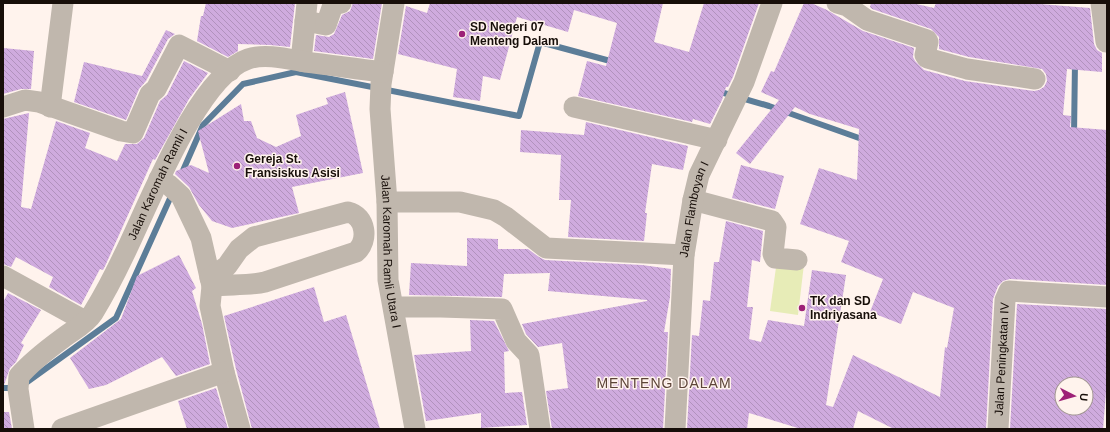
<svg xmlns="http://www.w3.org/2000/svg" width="1110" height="432" font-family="Arial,sans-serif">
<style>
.green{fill:#e7ecb7}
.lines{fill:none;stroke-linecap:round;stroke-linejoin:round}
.stream{stroke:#5c7d98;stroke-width:6}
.building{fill:url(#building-back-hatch);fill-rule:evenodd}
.minor{stroke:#c0b7ad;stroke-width:21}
.poi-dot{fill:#9d2177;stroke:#fff3ed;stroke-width:1.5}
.labels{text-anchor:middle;stroke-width:3;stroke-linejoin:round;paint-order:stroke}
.poi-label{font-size:12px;font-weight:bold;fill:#170e09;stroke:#fff3ed;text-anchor:start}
.street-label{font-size:12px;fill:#170e09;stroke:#fff3ed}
.quarter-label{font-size:14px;letter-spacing:1px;fill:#5d4438;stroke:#fff3ed}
</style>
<defs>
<pattern id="building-back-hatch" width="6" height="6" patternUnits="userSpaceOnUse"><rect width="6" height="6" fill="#cfabde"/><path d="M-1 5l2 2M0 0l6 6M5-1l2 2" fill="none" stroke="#b192bd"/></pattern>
</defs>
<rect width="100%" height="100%" fill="#fff3ed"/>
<path class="green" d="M777 260 804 264 798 315 770 311Z"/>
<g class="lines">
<path class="stream" d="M717 91 769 106 859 138 866 139
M1074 135 1075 62
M181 175 203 125 243 84 296 72 519 116 540 42 614 62
M23 385 116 318 172 194
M3 388H15"/>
</g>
<path class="building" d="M206 3H295L290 47 270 45 238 44V51L228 57 197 41 201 16H203Z
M353 3H382L373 59 314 51 316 35 329 37 334 34 342 15 350 11Z
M430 3H663L654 42 689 52 704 3H759L733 77 728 87H726L722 100 710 124 693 119 692 122 578 96 587 61 606 66 617 23 574 10 568 32 517 17 500 80 483 76 480 101 453 97 457 69 398 54 406 6 427 13Z
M804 3H811L827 10 863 31 914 48 913 57 915 61 924 70 965 81 1034 91 1039 90 1044 87 1047 81 1046 74 1042 69 969 57 939 49V37L931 29 872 9 870 7 871 3H912L934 8 936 3H1027L1090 8 1094 44 1097 50 1102 53V72L1067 69 1063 115 1071 116 1070 127 1107 130V285L1010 279 1003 281 998 286 993 299 986 429H894L858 411 853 429H801L749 413 747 429H687L692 335 699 336 703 300 710 301 714 262H719L726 221 763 231 760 262 752 260 747 307H753L749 339 761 342 768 320 804 326 812 270 846 275 826 405 833 407 853 355 940 397 945 347 947 348 954 308 913 292 901 324 870 312 883 279 841 262 849 241 800 224 819 168 857 180 859 129 810 114 795 107 750 164 736 153 779 100 761 92 771 71 774 72Z
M166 30 175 34 168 39 146 81 139 89 126 120 74 102 84 62 142 76Z
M3 48 34 51 31 89H21L3 94Z
M184 61 208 73 189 99 155 160 153 159 106 264 103 270 100 269 81 305 49 287 53 277 16 257 11 267 3 264V119L29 113 21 207 31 209 56 121 90 133 85 148 117 161 125 144H137L144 138 160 101 167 95Z
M345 92 363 173 292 187 299 213 232 228 212 221 199 205 189 187 175 174 176 171 191 165 209 173 198 131 241 104 244 121H251L257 138 276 147 301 136 296 115 328 104 326 98Z
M586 122 688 146 683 170 652 164 645 213H647L644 241 568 237 571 200H559L561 155 520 152 521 130 584 135Z
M741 165 784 176 775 209 732 198Z
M467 238 498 239V249H528L539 257 545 260 642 265 671 269 670 297 664 332H668L663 429H552L546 391 568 388 562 343 538 347 526 334 522 324 647 301V300L548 291 550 273 504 274 502 297 409 295 411 263 467 266Z
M179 255 196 288 192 291 202 324 210 364 176 376 162 357 106 385 89 389 70 358 121 319 137 276Z
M314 287 324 322 346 315 380 429H252L236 369 224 316Z
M8 293 41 310 21 343 24 345 16 362 10 368 3 388V302Z
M1017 304 1107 309V380L1103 429H1010ZM1062 384H1086V408H1062Z
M470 320 494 321 509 351 504 352 505 393 522 392 527 425 481 428V413L426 421 414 355 471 351Z
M216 388 228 429H187L178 401Z
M3 412H9L12 429H3Z"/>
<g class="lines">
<g class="minor">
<path id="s1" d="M394 3 381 84 380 109 387 202 388 280 415 429"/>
<path d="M837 3 847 6 867 20 927 40 928 42 925 55 927 58 967 69 1035 79"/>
<path d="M1101 3 1106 42"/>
<path d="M305 21 326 25 333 5 341 3"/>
<path d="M301 61 307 3"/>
<path d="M3 107 25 100 39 102 121 131 133 133 150 94 156 89 179 45 230 71"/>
<path d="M50 107 63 3"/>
<path d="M574 107 717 140"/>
<path d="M159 179 169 185 181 196 201 238 212 286 210 306 224 372 240 429"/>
<path d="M693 200 772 221 776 227 773 254 775 258 797 260"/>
<path d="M387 202H460L494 210 506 217 546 248 684 255"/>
<path d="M3 276 85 321"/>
<path d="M210 278 227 266 239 249 254 237 348 212C366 216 369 241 356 252L265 282C248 286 230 284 212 286"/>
<path d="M394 307H441L502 309 516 341 529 355 540 429"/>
<path id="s2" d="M24 429 18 389 19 376C32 361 48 349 63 338 72 331 86 324 93 313 104 295 115 274 124 255 148 207 197 76 248 59 265 53 288 59 305 62 331 65 357 69 383 72"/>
<path d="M62 429 224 372"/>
<path id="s3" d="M675 429 684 255 693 200 699 175 744 82 772 3"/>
<path id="s4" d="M998 429 1005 300 1009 291 1107 297"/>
</g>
</g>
<g class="poi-dot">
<circle cx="462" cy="34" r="4"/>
<circle cx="237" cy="166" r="4"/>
<circle cx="802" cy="308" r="4"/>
</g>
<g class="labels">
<g class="poi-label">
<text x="470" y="31">SD Negeri 07<tspan x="470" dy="14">Menteng Dalam</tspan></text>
<text x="245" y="163">Gereja St.<tspan x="245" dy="14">Fransiskus Asisi</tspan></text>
<text x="810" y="305">TK dan SD<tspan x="810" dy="14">Indriyasana</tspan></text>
</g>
<g class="street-label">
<text dy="4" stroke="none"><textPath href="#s2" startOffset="295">Jalan Karomah Ramli I</textPath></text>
<text dy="4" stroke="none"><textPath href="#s3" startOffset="221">Jalan Flamboyan I</textPath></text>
<text dy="4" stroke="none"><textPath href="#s1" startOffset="250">Jalan Karomah Ramli Utara I</textPath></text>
<text dy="4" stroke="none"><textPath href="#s4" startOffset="70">Jalan Peningkatan IV</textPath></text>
</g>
<g class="quarter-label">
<text x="664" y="388">MENTENG DALAM</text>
</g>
</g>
<rect width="1110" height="432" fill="none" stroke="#170e09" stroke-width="8"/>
<g transform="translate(1074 396) rotate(96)"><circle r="19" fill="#fff3ed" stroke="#a29792"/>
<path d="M0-3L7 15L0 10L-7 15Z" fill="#9d2177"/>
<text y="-6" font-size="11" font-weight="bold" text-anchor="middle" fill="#170e09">U</text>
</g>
</svg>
